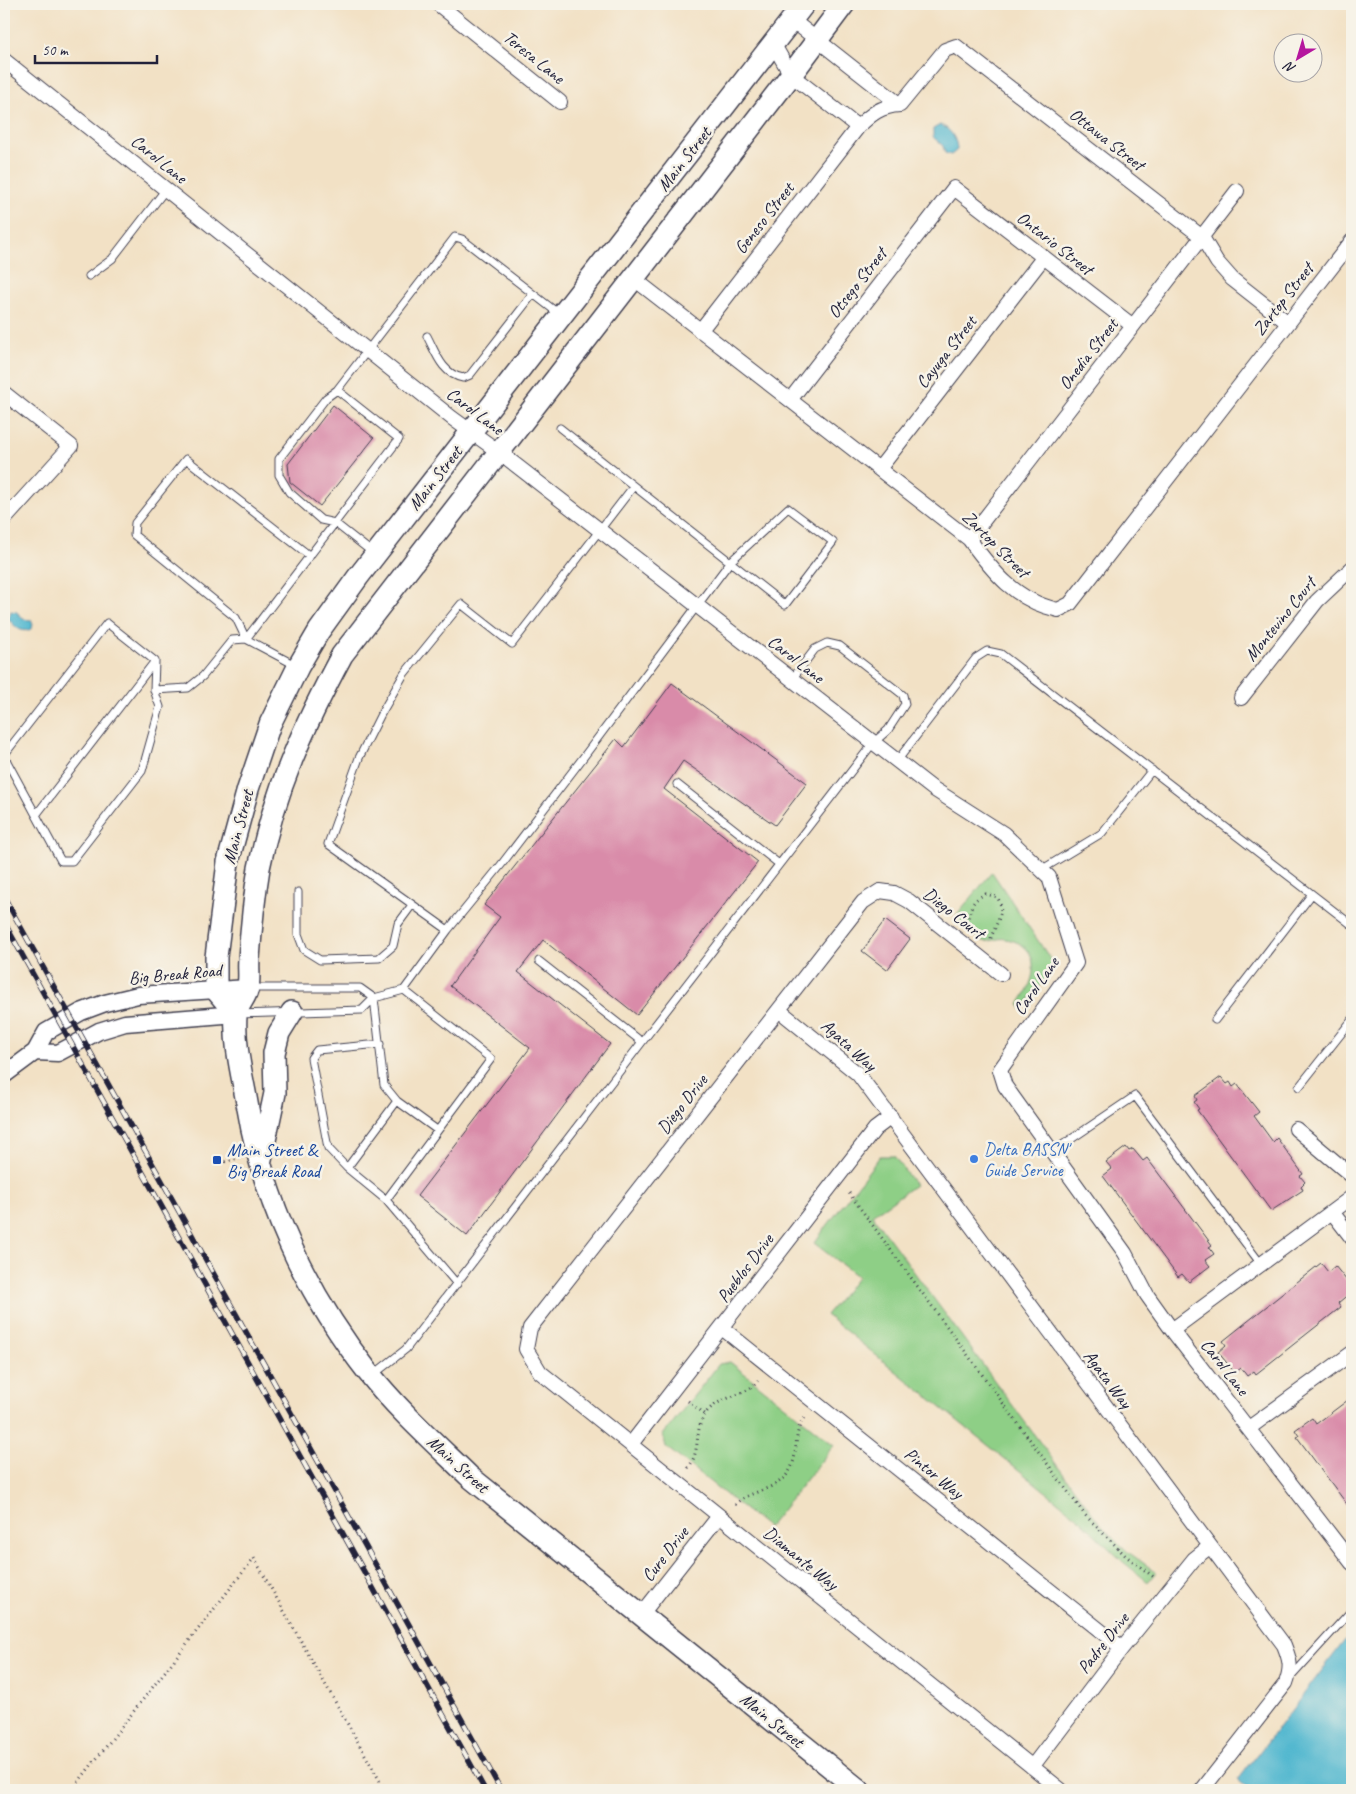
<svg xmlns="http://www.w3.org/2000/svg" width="1356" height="1794" font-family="Caveat,sans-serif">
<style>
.green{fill:#8ecf86;stroke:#587860}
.water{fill:#51b7cf;stroke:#3a6c85}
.building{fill:#d98ba9}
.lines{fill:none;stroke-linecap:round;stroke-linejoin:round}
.service-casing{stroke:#413f50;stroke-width:9}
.minor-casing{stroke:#413f50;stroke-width:16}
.tertiary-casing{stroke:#413f50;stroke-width:19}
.primary-casing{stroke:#413f50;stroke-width:24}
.path{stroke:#413f50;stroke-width:3;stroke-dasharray:1 4;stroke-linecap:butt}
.service{stroke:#fff;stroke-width:7}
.minor{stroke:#fff;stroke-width:14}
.tertiary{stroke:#fff;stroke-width:16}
.primary{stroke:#fff;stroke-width:21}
.rail-casing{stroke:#22223b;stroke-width:5.5}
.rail{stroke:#f7f3e8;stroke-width:4;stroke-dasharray:11;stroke-linecap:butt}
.shop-dot{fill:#3f7fe0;stroke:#f7f3e8;stroke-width:2}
.transit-dot{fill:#1a4fb4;stroke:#f7f3e8;stroke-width:2}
.labels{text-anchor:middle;stroke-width:5;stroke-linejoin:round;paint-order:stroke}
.street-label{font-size:18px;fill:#22223b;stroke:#f7f3e8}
.shop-label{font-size:18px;fill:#366cbe;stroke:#f7f3e8;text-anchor:start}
.transit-label{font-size:18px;fill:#164399;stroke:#f7f3e8;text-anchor:start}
</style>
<rect width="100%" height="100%" fill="#f7f3e8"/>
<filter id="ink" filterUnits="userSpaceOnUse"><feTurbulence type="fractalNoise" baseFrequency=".02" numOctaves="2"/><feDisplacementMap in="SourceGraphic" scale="10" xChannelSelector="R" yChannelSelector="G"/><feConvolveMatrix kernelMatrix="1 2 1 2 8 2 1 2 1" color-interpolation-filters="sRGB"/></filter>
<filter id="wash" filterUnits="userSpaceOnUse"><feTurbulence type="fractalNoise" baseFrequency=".0096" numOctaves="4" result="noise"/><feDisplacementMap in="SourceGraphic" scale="20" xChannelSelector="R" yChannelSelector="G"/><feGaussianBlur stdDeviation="1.12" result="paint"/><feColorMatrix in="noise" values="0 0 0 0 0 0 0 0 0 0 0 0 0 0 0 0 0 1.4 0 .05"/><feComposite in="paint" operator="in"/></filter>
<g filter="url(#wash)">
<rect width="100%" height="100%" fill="#f2e1c5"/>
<path class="green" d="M992 872 1055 966 1022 1009 1019 1004C1036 981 1044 946 1006 939 997 937 990 943 983 941L954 919Z
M880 1156H894L915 1185 872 1215 1101 1525 1128 1552 1156 1572 1148 1582 1122 1561 1076 1516 826 1315 858 1277 814 1243Z
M730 1362 834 1445 768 1528 666 1447 663 1435 719 1364Z"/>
<path class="water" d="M940 125C950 128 957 139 957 150L951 155 945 153 943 146 933 137V129Z
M11 611 17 612 23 619 31 620 33 625 30 630C20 633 14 626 8 618Z
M1352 1631V1790H1250L1238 1780Z"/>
<g id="blocks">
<path class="building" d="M333 405 374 438 320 506 290 482 288 464Z
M672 683 807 783 775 825 683 761 664 789 758 862 637 1015 543 940 518 972 610 1044 467 1236 417 1196 530 1048 450 986 500 917 484 905 616 739 624 747Z
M885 920 910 939 887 970 862 951Z
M1221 1077 1227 1084 1230 1082 1233 1087 1237 1084 1259 1112 1254 1116 1273 1142 1277 1138 1303 1174 1300 1176 1305 1182 1301 1186 1303 1190 1271 1211 1197 1110 1199 1109 1194 1102 1197 1100 1195 1096Z
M1126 1147 1129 1151 1133 1149 1143 1161 1147 1158 1212 1245 1209 1247 1214 1254 1205 1260 1210 1266 1189 1282 1182 1274 1178 1277 1103 1176 1112 1169 1106 1162Z
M1321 1263 1328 1272 1335 1266 1351 1286 1347 1289 1350 1293 1338 1303 1341 1307 1256 1374 1254 1371 1247 1376 1241 1368 1235 1373 1218 1352 1226 1345 1223 1341Z
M1352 1397V1511L1297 1437 1299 1436 1295 1430 1312 1418 1316 1424Z"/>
</g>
</g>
<g filter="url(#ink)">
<use href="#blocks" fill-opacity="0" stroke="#413f50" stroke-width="1"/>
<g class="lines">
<g class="service-casing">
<path id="service" d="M89 276 112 259 166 189
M427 336C436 353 442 374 463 378L470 375 533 294
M337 390 326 398 279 459V475L289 492 321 520 335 523 373 553
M310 556 186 459 135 523 134 535 236 618 246 639 399 439 337 390 455 237 462 239 559 314
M4 755 107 623 155 661 154 690 188 688 203 676 232 640 246 639 295 665
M4 756 61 861H72L142 771 160 707 154 690
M897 761 976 658 987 651 1001 654 1312 894
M677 784 779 864
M36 815 155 661
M1041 870 1102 833 1152 770
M298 892V934L304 950 320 960 379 958 393 946 398 924 412 905
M448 930 328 844 359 758 381 714 404 674 461 604 512 644 633 487
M539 961 642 1042 873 743 888 730 905 704 903 695 840 646 827 643 815 649 792 679
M404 990 448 930 501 865 582 759 730 562 788 508 833 542 785 605C709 546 634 487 560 428
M238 1014 362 1010 374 998 360 988H251
M1215 1020 1312 894 1352 925
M1299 1087 1352 1020
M437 1130 397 1101 347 1168 386 1200 457 1284
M1052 1152 1135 1096 1261 1264
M347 1168 328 1148 311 1058 317 1050 380 1044
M386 1200 491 1059 404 990 374 998 384 1085 397 1101
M373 1375 406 1349 642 1042
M1290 1678 1352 1610"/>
</g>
<g class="minor-casing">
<path id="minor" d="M438 4 560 102
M792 20 900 105
M774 45 791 75 858 127
M4 60 452 418 499 452 932 788 1004 834 1049 877 1076 963 1000 1070 1005 1086 1125 1253 1147 1295 1172 1330 1352 1563
M900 105 945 50 956 46 1202 237 1217 262 1232 279 1288 323
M633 278 969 539C993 572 1016 601 1058 610L1070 604 1352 241
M700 331 858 127C871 114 881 106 900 105
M4 393 71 446 4 520
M790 400 954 188 1133 326
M879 469 1043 258
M969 539 1237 191
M1241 698 1317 601 1352 568
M1001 974 909 901 894 893 880 891 863 902 530 1328 526 1349 540 1372 1061 1790
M780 1011 858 1074 1284 1645C1290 1660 1292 1667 1286 1683L1202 1790
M1296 1129 1352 1176
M1332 1212 1352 1238
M722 1328 1122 1648
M1172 1330 1352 1197
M1249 1428 1352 1353
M631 1444 875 1129 891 1117
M641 1615 719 1516
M1032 1767 1122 1648 1194 1559 1209 1547"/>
</g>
<g class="tertiary-casing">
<path id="tertiary" d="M35 1052 58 1053 99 1031 125 1023 236 1014
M4 1075 35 1052 46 1032 81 1012 105 1003 138 995 248 988"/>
</g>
<g class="primary-casing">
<path id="primary" d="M844 4 791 75 342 655C304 726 275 789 259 868 254 898 251 929 249 959 248 968 250 978 248 987 247 997 236 1006 236 1016 234 1044 242 1075 247 1103 263 1201 306 1293 368 1372 398 1410 435 1443 470 1477L859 1790
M236 1014 216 990V957L228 862 248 789 270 724 298 667 319 631 358 577 804 4
M261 1159 275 1093 274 1053 279 1033 292 1012"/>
</g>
<path class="path" d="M966 927C971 912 968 901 986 894L997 897C1007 911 994 926 990 941
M220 1163 242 1157
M849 1193 1085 1515 1126 1556 1155 1578
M688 1401 705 1414
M688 1468C702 1450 693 1430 706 1413 720 1395 744 1398 758 1381
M735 1505C750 1489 775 1492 788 1473 800 1456 792 1434 804 1418
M72 1790 254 1558 385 1790"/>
<use href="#service" class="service"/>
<use href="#minor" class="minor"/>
<use href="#tertiary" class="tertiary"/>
<use href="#primary" class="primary"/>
<g class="rail-casing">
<path id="rail" d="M4 897 501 1790
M4 922 485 1790"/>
</g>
<use href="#rail" class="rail"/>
</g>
</g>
<circle class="shop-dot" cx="974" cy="1159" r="5"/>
<rect class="transit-dot" x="212" y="1155" width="10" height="10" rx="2.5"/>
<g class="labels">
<g class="street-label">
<text transform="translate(534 57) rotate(39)" y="6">Teresa Lane</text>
<text transform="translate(1107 139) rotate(38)" y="6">Ottawa Street</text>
<text transform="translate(159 159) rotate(39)" y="6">Carol Lane</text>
<text transform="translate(684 159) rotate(-52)" y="6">Main Street</text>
<text transform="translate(764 218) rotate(-52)" y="6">Geneso Street</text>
<text transform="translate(1055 243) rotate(38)" y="6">Ontario Street</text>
<text transform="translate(857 283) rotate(-52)" y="6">Otsego Street</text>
<text transform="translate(1283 299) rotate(-52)" y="6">Zartop Street</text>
<text transform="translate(946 352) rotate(-52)" y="6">Cayuga Street</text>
<text transform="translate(1088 354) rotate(-52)" y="6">Onedia Street</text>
<text transform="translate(475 411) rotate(37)" y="6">Carol Lane</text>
<text transform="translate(435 478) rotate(-52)" y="6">Main Street</text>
<text transform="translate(996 544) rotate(45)" y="6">Zartop Street</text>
<text transform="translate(1280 619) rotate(-51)" y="6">Montevino Court</text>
<text transform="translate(796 659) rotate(38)" y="6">Carol Lane</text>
<text transform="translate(238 827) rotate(-75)" y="6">Main Street</text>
<text transform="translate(954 913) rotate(38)" y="6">Diego Court</text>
<text transform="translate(175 974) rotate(-5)" y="6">Big Break Road</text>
<text transform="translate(1036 986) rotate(-55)" y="6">Carol Lane</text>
<text transform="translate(849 1045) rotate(42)" y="6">Agata Way</text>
<text transform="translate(682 1104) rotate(-52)" y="6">Diego Drive</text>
<text transform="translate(745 1268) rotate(-53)" y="6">Pueblos Drive</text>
<text transform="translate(1225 1367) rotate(52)" y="6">Carol Lane</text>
<text transform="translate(1108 1379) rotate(53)" y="6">Agata Way</text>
<text transform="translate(458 1464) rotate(42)" y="6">Main Street</text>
<text transform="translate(934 1473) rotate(39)" y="6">Pintor Way</text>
<text transform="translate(665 1554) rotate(-52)" y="6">Cure Drive</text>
<text transform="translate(801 1558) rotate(39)" y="6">Diamante Way</text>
<text transform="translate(1103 1643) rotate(-52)" y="6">Padre Drive</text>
<text transform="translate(772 1720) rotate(39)" y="6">Main Street</text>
</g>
<g class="shop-label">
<text x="984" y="1155">Delta BASSN'<tspan x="984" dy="21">Guide Service</tspan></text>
</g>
<g class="transit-label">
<text x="227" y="1156">Main Street &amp;<tspan x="227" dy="21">Big Break Road</tspan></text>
</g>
</g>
<rect width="1356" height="1794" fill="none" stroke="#f7f3e8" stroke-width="20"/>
<g transform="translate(1298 58) rotate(218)"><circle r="24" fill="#f7f3e8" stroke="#a29fa3"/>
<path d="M0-4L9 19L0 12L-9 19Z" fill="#b5179e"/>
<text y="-8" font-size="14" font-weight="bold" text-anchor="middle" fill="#22223b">N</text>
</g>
<path d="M35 55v8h122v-8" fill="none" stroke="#22223b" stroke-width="2.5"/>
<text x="42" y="55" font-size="15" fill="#22223b" stroke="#f7f3e8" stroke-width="4" paint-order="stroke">50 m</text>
</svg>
